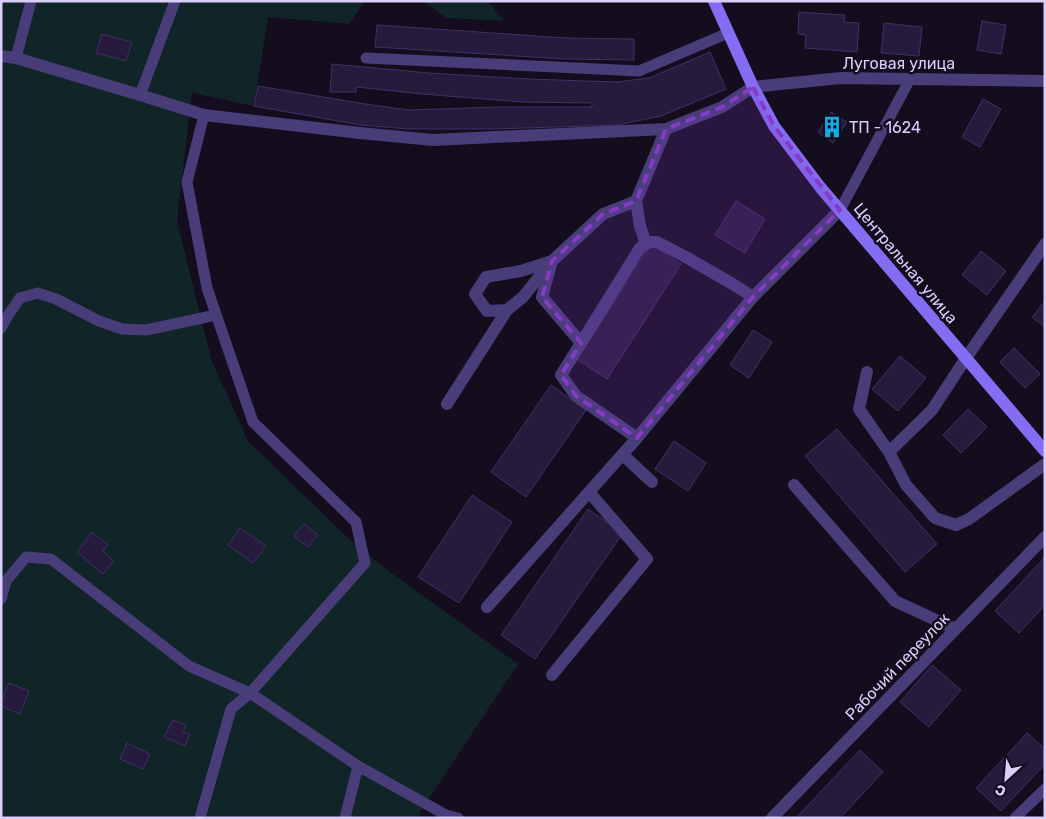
<svg xmlns="http://www.w3.org/2000/svg" width="1046" height="819" font-family="Rubik,sans-serif">
<style>
.green{fill:#112427}
.building{fill:#271b3d;stroke:#422f67}
.lines{fill:none;stroke-linecap:round;stroke-linejoin:round}
.lane{stroke:#483c79;stroke-width:11}
.street{stroke:#483c79;stroke-width:12}
.secondary{stroke:#846cf3;stroke-width:12}
.marked{fill:#843cc5;fill-opacity:0.2;stroke:#843cc5;stroke-width:4;stroke-dasharray:10 6;stroke-linejoin:round}
.labels{text-anchor:middle;stroke-width:5;stroke-linejoin:round;paint-order:stroke}
.street-label{font-size:16px;fill:#dacefb;stroke:#130d1d}
.poi-label{font-size:16px;fill:#dacefb;stroke:#130d1d;text-anchor:start}
</style>
<rect width="100%" height="100%" fill="#130d1d"/>
<path class="green" d="M1 1H365L349 24 268 17 254 106 192 93 177 220 199 310 212 361 248 441 346 536 386 569 518 664 420 812 418 818H1Z
M424 1H488L504 21 446 18Z"/>
<path class="building" d="M799 12 845 15 844 22 859 23 857 52 805 48 806 35 798 34Z
M982 21 1006 25 1001 54 977 50Z
M884 23 922 27 919 56 881 53Z
M377 25 566 38 634 39V60L564 59 375 47Z
M102 34 132 42 126 61 96 53Z
M710 52 726 89 661 116 617 125 494 129H409L360 125 254 106 258 86 365 104 409 110 496 107H592V103L522 102 422 94 356 87V92H330L332 64 429 73 529 79 616 82 649 78Z
M983 99 1001 109 980 147 962 137Z
M831 112 847 122 833 143 818 132Z
M736 201 765 219 745 253 715 235Z
M651 245 681 264 607 379 577 359Z
M981 251 1006 271 987 295 962 275Z
M1045 301V327L1032 317Z
M753 330 772 342 749 378 730 365Z
M1014 348 1040 374 1025 388 1000 362Z
M900 356 926 378 898 411 872 389Z
M551 385 586 410 526 497 491 472Z
M968 409 987 427 961 453 943 435Z
M837 429 937 544 905 572 805 456Z
M674 441 706 463 688 491 655 469Z
M472 495 512 522 459 603 418 577Z
M588 509 623 533 535 659 501 635Z
M304 524 318 535 308 547 294 536Z
M240 528 266 546 253 563 228 545Z
M92 532 108 545 103 551 114 561 103 574 77 552Z
M1045 557V605L1019 633 995 611Z
M932 665 961 690 929 727 900 702Z
M9 683 29 691 20 714 1 706V702Z
M173 720 186 725 183 732 190 734 185 746 164 737Z
M1027 733 1045 749V764L1001 811 976 788Z
M127 743 150 754 143 769 120 759Z
M860 750 883 772 840 818H796Z"/>
<g class="lines">
<path class="lane" d="M16 58 31 1
M366 58 639 71 728 33
M140 95 175 1
M840 210 910 79
M1 328 7 317 20 298 38 293 56 299 99 321 122 329 146 330 216 315
M1 599 6 581 26 557 51 559 189 666 250 693 358 766 446 815 458 818
M200 818 231 709 250 693 365 563 356 522 253 422 207 288 187 182 204 115
M345 818 358 766
M1015 818 1045 789"/>
<path class="street" d="M1 56 16 58 140 95 204 115 360 133 433 140 666 129 722 107 753 87 841 78 1045 81
M636 201 640 226 646 244
M581 343 640 248 646 244 651 242H657L684 256 731 283 753 297
M867 372 859 409 889 452 932 410 966 358 1045 244
M447 404 507 310
M637 438 576 396 561 375 581 343 542 297 552 261 523 297 507 310 487 311 475 294 486 277 521 271 552 261 603 214 636 201 666 129
M889 452 906 485 935 518 956 525 969 519 1045 464
M623 455 652 482
M794 485 895 601 955 629
M487 607 637 438 753 297 840 210
M552 675 647 559 589 492
M772 818 1045 537"/>
<path class="secondary" d="M714 1 753 87 774 126 820 187 1045 451"/>
</g>
<path class="marked" d="M753 87 774 126 840 210 753 297 637 438 576 396 561 375 581 343 542 297 552 261 603 214 636 201 666 129 722 107Z"/>
<defs>
<g id="building-bare" transform="scale(1.725)"><path d="M-4-6H4V6H1V3H-1V6H-4ZM-2.5-4.3h1.7v1.8h-1.7ZM.8-4.3h1.7v1.8H.8ZM-2.5-1h1.7V.8h-1.7ZM.8-1h1.7V.8H.8Z" fill="#12aee3" stroke="#130d1d" stroke-width="2.5" paint-order="stroke"/></g>
</defs>
<g fill-rule="evenodd">
<use href="#building-bare" x="832" y="127"/>
</g>
<g class="labels">
<g class="street-label">
<text x="899" y="69">Луговая улица</text>
<text transform="translate(906 263) rotate(50)" y="6">Центральная улица</text>
<text transform="translate(897 666) rotate(-46)" y="6">Рабочий переулок</text>
</g>
<g class="poi-label">
<text x="849" y="133">ТП - 1624</text>
</g>
</g>
<rect width="1046" height="819" fill="none" stroke="#dacefb" stroke-width="5"/>
<g transform="translate(1006 779) rotate(206)" stroke="#130d1d" stroke-width="4" paint-order="stroke">
<path d="M0-4L9 19L0 12L-9 19Z" fill="#dacefb"/>
<text y="-8" font-size="14" font-weight="bold" text-anchor="middle" fill="#dacefb">С</text>
</g>
</svg>
